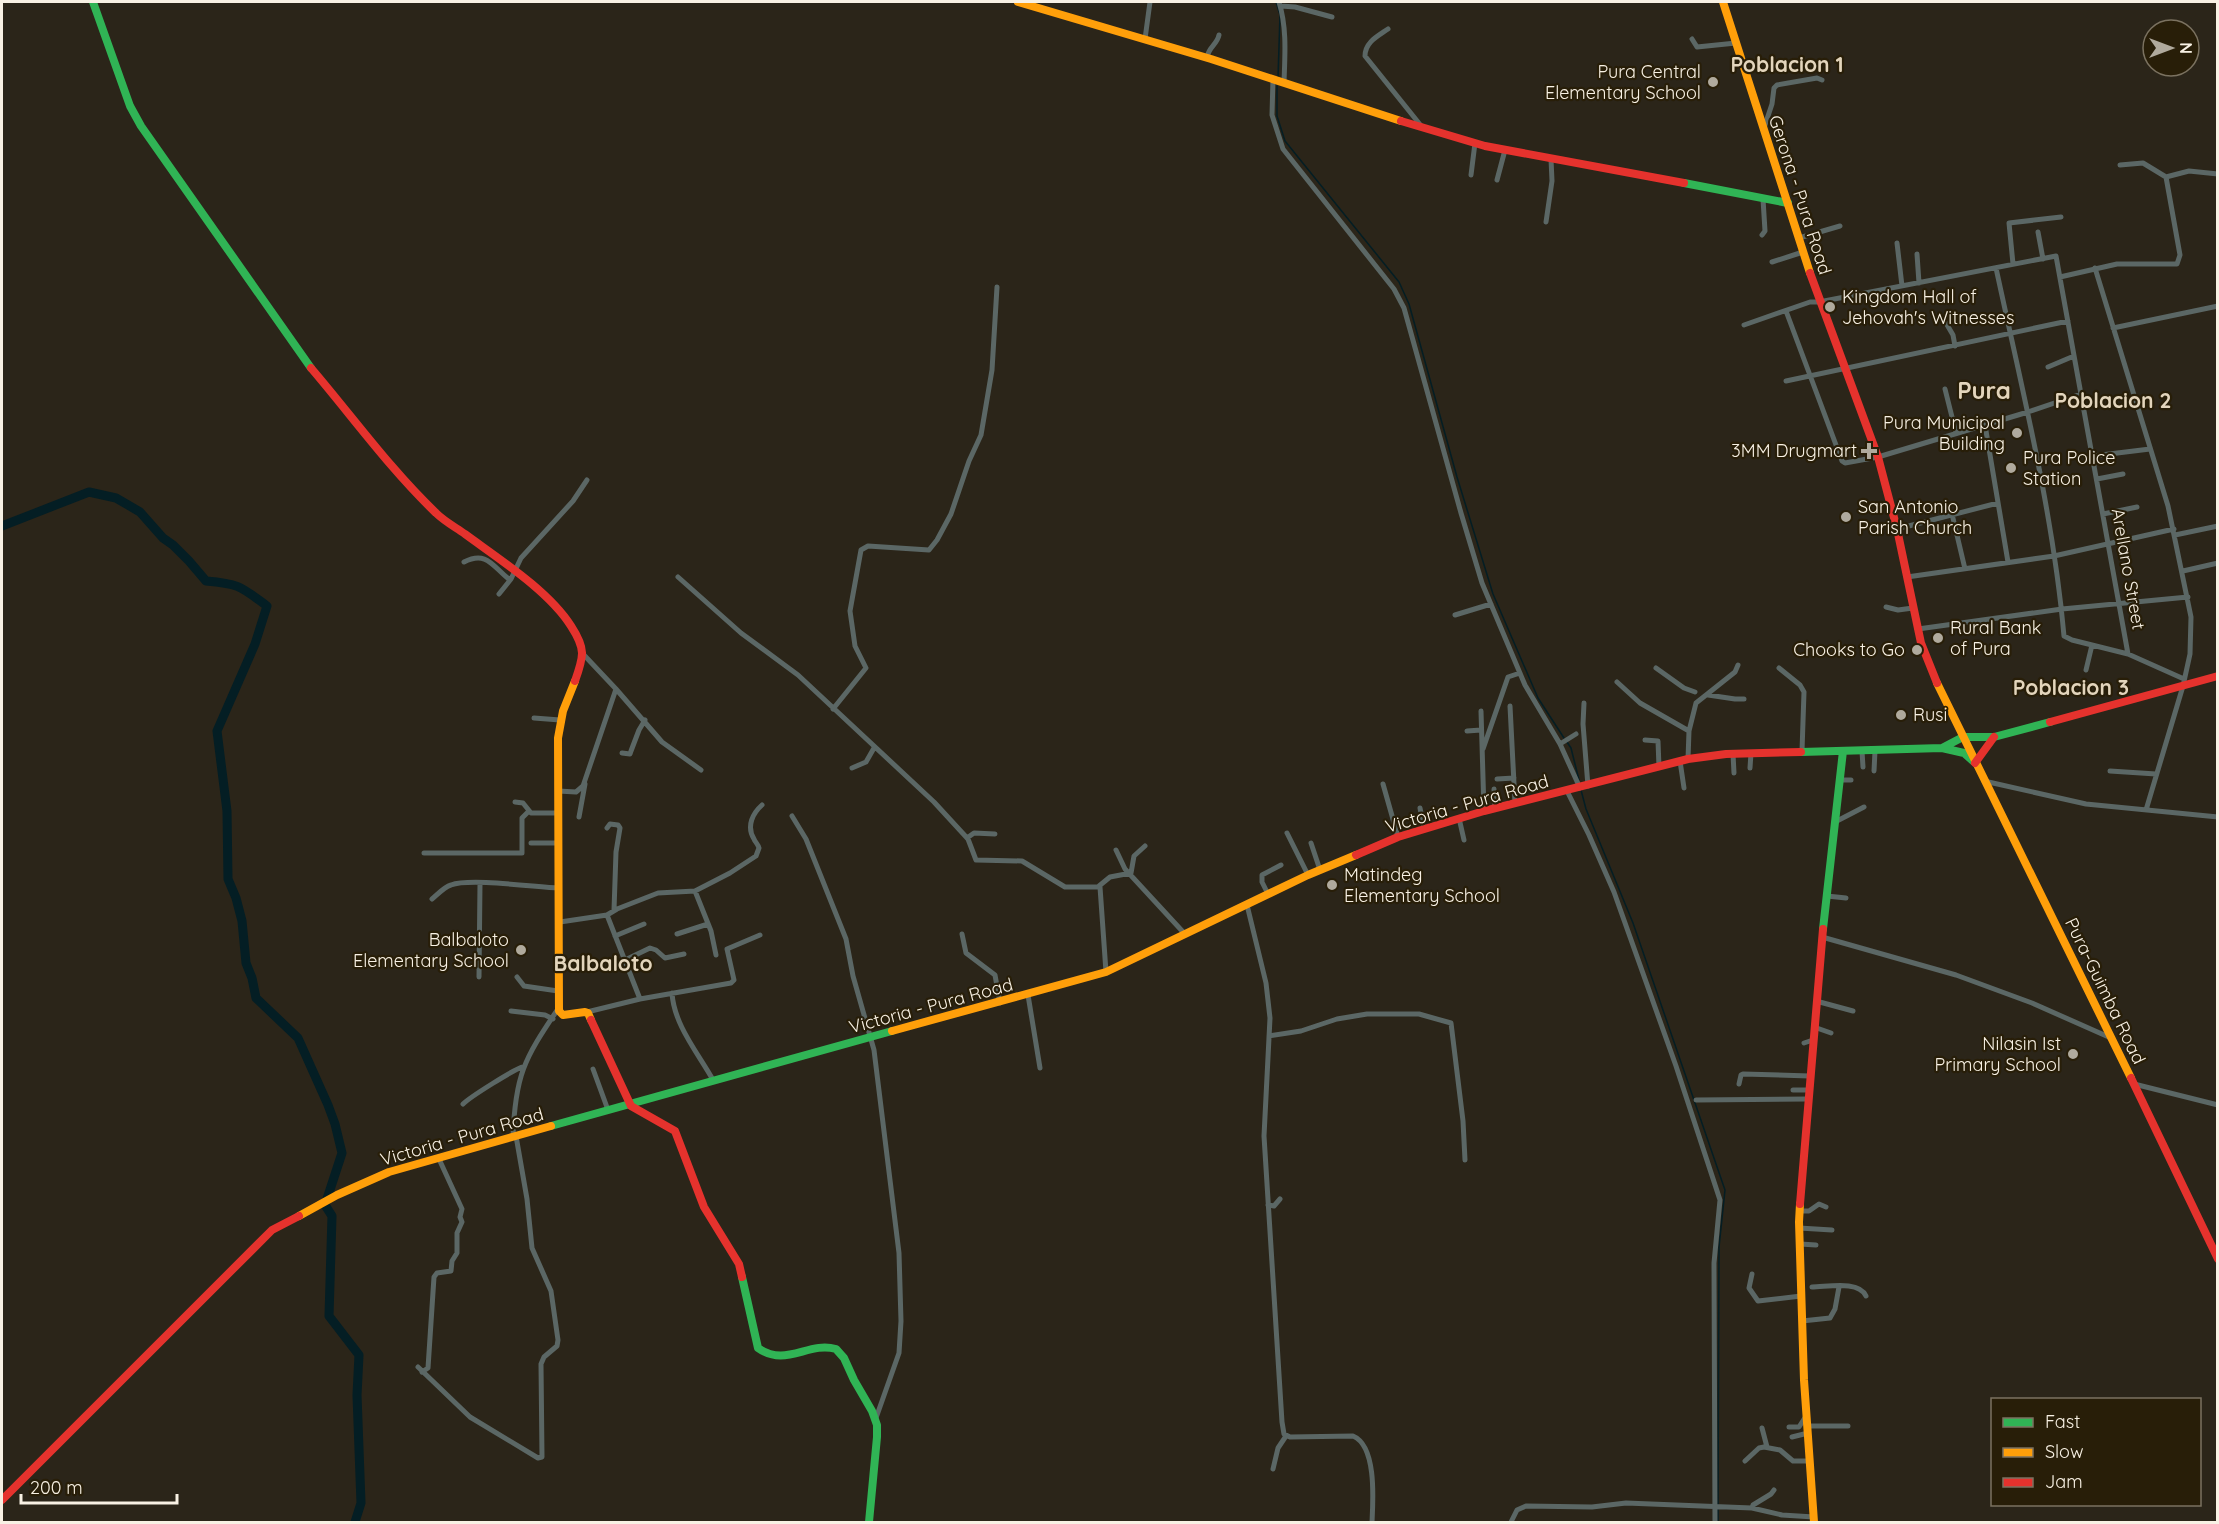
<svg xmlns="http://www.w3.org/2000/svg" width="2219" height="1524" font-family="Quicksand,sans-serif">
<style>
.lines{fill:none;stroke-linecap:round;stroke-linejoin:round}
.stream{stroke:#041e24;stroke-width:1.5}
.river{stroke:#041e24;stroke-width:9}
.street{stroke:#5b6765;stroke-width:5}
.fast{stroke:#30b455;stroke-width:8}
.slow{stroke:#ff9f0a;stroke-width:8}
.jam{stroke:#e5322d;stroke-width:8}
.poi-dot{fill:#b0aa9d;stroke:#281e08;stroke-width:2}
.labels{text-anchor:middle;stroke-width:4.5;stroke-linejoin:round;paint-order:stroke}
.poi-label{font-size:18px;fill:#f8f1e4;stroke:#281e08;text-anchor:end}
.street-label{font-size:18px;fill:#f8f1e4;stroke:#281e08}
.quarter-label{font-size:21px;font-weight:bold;fill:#e3d5bc;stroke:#281e08}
.district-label{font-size:24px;font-weight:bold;fill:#e3d5bc;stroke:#281e08}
</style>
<rect width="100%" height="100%" fill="#2b2519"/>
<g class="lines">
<path class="stream" d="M1276 2 1280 15 1278 78
M1277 86V116L1285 141 1399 282 1409 304 1457 477 1493 594 1538 698 1564 738
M1567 742 1571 748 1579 780
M1581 790 1586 809 1633 923 1725 1190 1719 1247 1718 1504
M1718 1522V1508"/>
<path class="river" d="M2 526 89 492 116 498 140 512 163 538 173 545 189 561 206 581C240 584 240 586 267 606L255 644 217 731 227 811 228 879 236 898 242 921 246 963 252 978 256 998 298 1038 328 1105 335 1124 342 1153 325 1205 332 1216 329 1316 359 1355 357 1395 361 1503 355 1522"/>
<path class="street" d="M1279 2C1287 28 1285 54 1284 82
M1281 6 1295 7 1332 17
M1388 29C1378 36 1365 42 1365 56L1422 127
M1145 39 1150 2
M1692 39 1697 47 1736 43
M1207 58C1208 47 1217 45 1219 35
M1273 78 1272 115 1283 149 1394 289 1404 308 1461 513 1482 583 1525 685 1560 744 1580 788
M1764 128 1772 104 1774 88 1777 85 1817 78 1822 80
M2120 165 2143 163 2166 177 2189 171 2218 174
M1471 175 1475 143
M1497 180 1505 150
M1546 222 1552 181 1551 159
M2038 232 2043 259
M1762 235 1765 231 1763 199
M1799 238 1840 226
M1897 243 1902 286
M1917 254 1919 283
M1772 262 1803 252
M2013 264 2009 223 2061 217
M1996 268C2022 389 2053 512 2064 636L2072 640 2128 654 2184 679
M2095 268 2168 506 2191 617 2190 654 2183 686 2146 810
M2060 277 2117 264H2177L2180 255 2166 177
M1786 311 1842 461 1845 463 1878 457 2028 412 2081 394
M1946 323 1953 335 1955 346
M1744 325 1810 302H1819L2056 256 2128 654
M2113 328 2218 306
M2048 367 2074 356
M1786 381 2068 321
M1945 389 1956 433
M1985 425 2008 562
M2093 456 2150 449
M2097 479 2123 474
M1952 514 1965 569
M2103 514 2137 507
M1897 529 1998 503
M2175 535 2218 526
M464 562C487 550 493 567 510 580
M2183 571 2218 563
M678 577 741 633 798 675 934 802 968 839 976 860 1022 861 1065 887H1100L1106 972
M1907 577 2054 556 2174 529
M499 594 511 579 521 558 573 501 587 480
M1886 607 1898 610 1913 608
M1455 615 1491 604
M1918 629 2062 609 2188 597
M1656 668 1684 688 1695 692
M1779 668 1800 685 1804 692 1802 751
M2086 670 2092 645
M1617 682 1640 703 1689 731 1688 759
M616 689 662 742 701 770
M1708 695 1735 699H1744
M1584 703 1583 724 1588 786
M1510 706 1515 803
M833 709 866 668 855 646 850 611 861 550 868 546 929 550 937 540 951 514 969 461 981 435 992 370 997 287
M1481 711 1484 811
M534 718 560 720
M1467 731 1481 730
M1689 731 1696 703 1735 672 1738 665
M1645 740 1658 741 1659 767
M1560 744 1576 734
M1483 749 1508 677 1520 673
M1862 751 1863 767
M622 753 630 754 631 751 639 730 645 720
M1733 754 1734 773
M1680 761 1684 788
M852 768 866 762 874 748
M1750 768 1751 753
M1874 771 1875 751
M2110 771 2156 774
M1497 779 1514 778
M1840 780H1851
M1984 781 2086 804 2218 817
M1383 784 1398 837
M1494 789 1495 808
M558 791 576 792 583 786 616 689 584 655
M1567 791 1589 835 1614 892 1676 1066 1720 1200 1714 1263 1715 1522
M515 802 523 803 531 813H559
M1420 808 1424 828
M792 816 806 839 846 939 853 976 874 1050 899 1253 901 1321 899 1353 876 1418
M579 817 585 784
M1459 818 1464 840
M1835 822 1864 807
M607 828 610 824 618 825 620 828 616 852 614 910
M1287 833 1308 875
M967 838 974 833 995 834
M531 843H559
M1311 843 1320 870
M1116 850 1125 869 1184 933
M424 853H522V818L529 811
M1099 886 1110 877 1131 873 1134 856 1145 846
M695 891 711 931 716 955
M1268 894 1262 882V875L1281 865
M1827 896 1846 898
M432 899C437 895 444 887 451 885 470 878 535 887 559 888
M1247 905 1266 983 1270 1018 1264 1136 1282 1422 1284 1434 1290 1437 1353 1436C1377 1446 1373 1501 1372 1522
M607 915 617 909 658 893 695 891 730 873 756 856 759 848C758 844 755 842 754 839 746 826 753 813 762 805
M560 922 607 915 640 999 587 1012
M677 934 708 924
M962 934 966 953 995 975 1000 1003
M615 936 644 924
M1822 937 1956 975 2032 1003 2111 1038
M625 960 650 948 656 950 665 958 684 954
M479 977 480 883
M517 977 524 986 558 991
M672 993C674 1025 698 1053 713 1080
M1028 995 1040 1068
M640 999 731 983 734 980 727 949 760 935
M1816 1001 1853 1011
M511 1011 545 1015 553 1019
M1814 1027 1831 1033
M1269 1036 1301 1031 1337 1019 1367 1014H1419L1451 1023 1463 1121 1465 1160
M1804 1043 1813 1040
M593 1069 608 1110
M1739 1084 1741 1075 1743 1074 1810 1076
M2134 1084 2218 1105
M1793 1090H1809
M1696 1100 1808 1099
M463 1104C470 1097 516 1068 523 1067
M513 1137C515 1076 524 1059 558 1009
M1268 1205 1274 1206 1280 1199
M1800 1211H1809L1819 1204 1826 1207
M1799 1228 1832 1230
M1800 1244 1816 1245
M1752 1274 1749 1288 1758 1301 1801 1296
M1812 1287C1827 1287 1859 1280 1866 1296
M1802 1321 1830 1318 1835 1309 1839 1287
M418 1367 470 1417 538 1458 542 1457 541 1364 544 1357 557 1346 558 1340 551 1291 532 1248 527 1199 516 1136
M422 1372 428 1368 434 1277 437 1273 451 1271 452 1261 457 1253V1233L462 1222 460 1217 462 1209 439 1159
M1807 1426H1848
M1789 1427H1799L1806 1416
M1762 1428 1767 1447
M1792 1437 1808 1433
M1745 1461 1759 1448 1764 1447 1780 1450 1793 1461H1810
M1273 1469 1278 1448 1286 1436
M1752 1508 1753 1505 1771 1494 1774 1490
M1511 1522 1517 1510 1526 1506 1592 1507 1626 1503 1752 1508 1782 1515 1814 1517"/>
<path class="fast" d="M93 2 130 106 141 126 311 368
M1684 183 1788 203
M1942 748 1964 753 1973 761
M1801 752 1942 748 1963 737H1994L2050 722
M1823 929 1843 751
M551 1126 892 1031
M742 1277 758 1348C786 1368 808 1341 836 1349L844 1358 854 1380 872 1411 877 1425V1437L869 1522"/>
<path class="slow" d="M1018 2 1211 59 1401 121
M1723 2 1810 273
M575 681 563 711 558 738 559 1011 563 1015 585 1012 588 1013 591 1020
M1937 683 2131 1078
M892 1031 1106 972 1308 875 1356 855
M1800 1204 1799 1222 1804 1380 1814 1522
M299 1216 337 1195 389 1172 551 1126"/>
<path class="jam" d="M1401 121 1485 146 1684 183
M1810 273 1878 457 1897 529 1921 643 1937 683
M311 368C352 416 390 469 436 513 444 521 455 527 465 534 499 559 549 591 571 626 586 649 584 656 575 681
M2050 722 2218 676
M1975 763 1994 737
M1356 855 1398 837 1484 811 1688 759 1726 754 1801 752
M591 1020 631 1106 675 1131 704 1207 739 1264 742 1277
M2131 1078 2218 1259
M1800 1204 1823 929
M2 1500 272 1230 299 1216"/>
</g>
<g class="poi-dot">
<circle cx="1713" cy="82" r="6"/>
<circle cx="1830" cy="307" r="6"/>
<circle cx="2017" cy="433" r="6"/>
<path d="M1866 442h6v6h6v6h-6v6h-6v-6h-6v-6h6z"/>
<circle cx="2011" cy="468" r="6"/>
<circle cx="1846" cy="517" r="6"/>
<circle cx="1938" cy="638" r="6"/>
<circle cx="1917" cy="650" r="6"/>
<circle cx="1901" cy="715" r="6"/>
<circle cx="1332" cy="885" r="6"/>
<circle cx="521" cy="950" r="6"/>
<circle cx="2073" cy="1054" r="6"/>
</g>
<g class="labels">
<g class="poi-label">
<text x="1701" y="78">Pura Central<tspan x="1701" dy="21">Elementary School</tspan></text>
<text x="1842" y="303" text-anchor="start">Kingdom Hall of<tspan x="1842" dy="21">Jehovah's Witnesses</tspan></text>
<text x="2005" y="429">Pura Municipal<tspan x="2005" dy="21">Building</tspan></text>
<text x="1857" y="457">3MM Drugmart</text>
<text x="2023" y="464" text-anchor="start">Pura Police<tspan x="2023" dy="21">Station</tspan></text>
<text x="1858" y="513" text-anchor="start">San Antonio<tspan x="1858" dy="21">Parish Church</tspan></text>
<text x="1950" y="634" text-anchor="start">Rural Bank<tspan x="1950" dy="21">of Pura</tspan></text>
<text x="1905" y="656">Chooks to Go</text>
<text x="1913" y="721" text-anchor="start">Rusi</text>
<text x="1344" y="881" text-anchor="start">Matindeg<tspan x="1344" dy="21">Elementary School</tspan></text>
<text x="509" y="946">Balbaloto<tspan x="509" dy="21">Elementary School</tspan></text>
<text x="2061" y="1050">Nilasin Ist<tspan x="2061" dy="21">Primary School</tspan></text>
</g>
<g class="street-label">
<text transform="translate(1800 195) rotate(72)" y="6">Gerona - Pura Road</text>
<text transform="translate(2128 569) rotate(80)" y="6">Arellano Street</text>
<text transform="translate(1467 804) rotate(-16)" y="6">Victoria - Pura Road</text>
<text transform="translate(2105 991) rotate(64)" y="6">Pura-Guimba Road</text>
<text transform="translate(931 1006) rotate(-15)" y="6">Victoria - Pura Road</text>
<text transform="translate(462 1137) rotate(-16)" y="6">Victoria - Pura Road</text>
</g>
<g class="quarter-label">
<text x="1787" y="72">Poblacion 1</text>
<text x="2113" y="408">Poblacion 2</text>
<text x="2071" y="695">Poblacion 3</text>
<text x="603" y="971">Balbaloto</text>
</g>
<g class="district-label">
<text x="1984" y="399">Pura</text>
</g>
</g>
<rect width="2219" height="1524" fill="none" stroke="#f8f1e4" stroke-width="6"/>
<rect x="1991" y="1398" width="210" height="108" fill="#281e08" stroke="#7b7260" stroke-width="1.5"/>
<rect x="2003" y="1418" width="30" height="9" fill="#30b455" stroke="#7b7260" stroke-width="1.5"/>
<text x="2045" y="1428" font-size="18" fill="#f8f1e4">Fast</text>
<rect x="2003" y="1448" width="30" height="9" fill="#ff9f0a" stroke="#7b7260" stroke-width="1.5"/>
<text x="2045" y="1458" font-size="18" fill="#f8f1e4">Slow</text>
<rect x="2003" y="1478" width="30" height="9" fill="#e5322d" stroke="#7b7260" stroke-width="1.5"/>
<text x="2045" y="1488" font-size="18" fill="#f8f1e4">Jam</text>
<g transform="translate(2171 48) rotate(90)"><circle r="28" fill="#281e08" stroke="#7b7260" stroke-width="1.5"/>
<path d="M0-4.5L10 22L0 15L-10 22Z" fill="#b0aa9d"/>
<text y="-9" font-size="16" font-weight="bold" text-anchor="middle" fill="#f8f1e4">N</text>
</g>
<path d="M21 1494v9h156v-9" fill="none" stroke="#f8f1e4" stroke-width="3"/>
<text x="30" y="1494" font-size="18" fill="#f8f1e4" stroke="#281e08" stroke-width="4.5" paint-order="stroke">200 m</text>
</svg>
